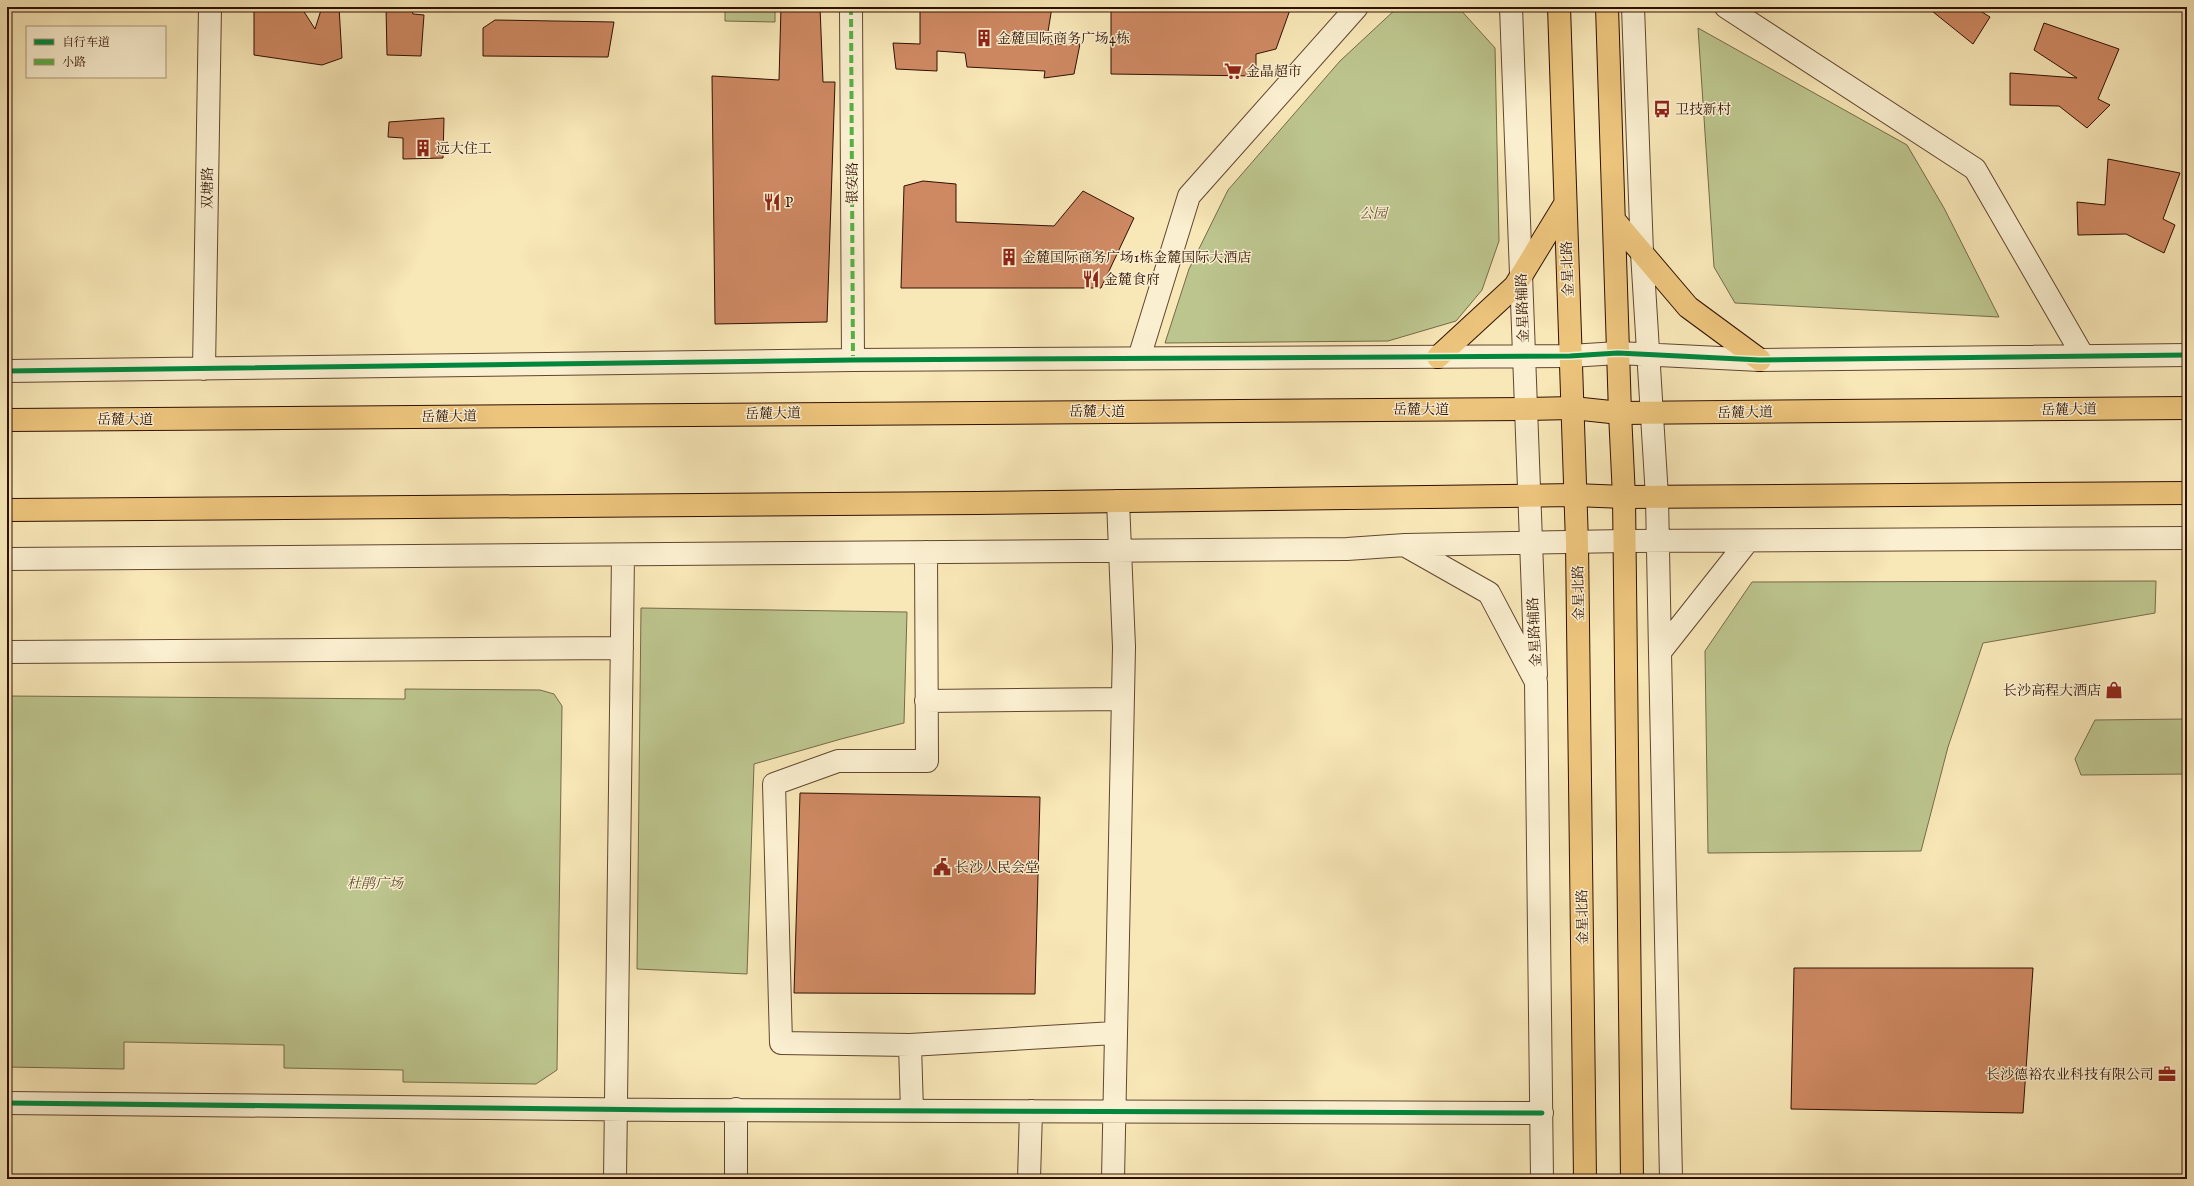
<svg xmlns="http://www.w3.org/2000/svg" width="2194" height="1186" font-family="'IM FELL English','Noto Serif SC',serif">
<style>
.green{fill:#bdc58e;stroke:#766a48}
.building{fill:#ce8963;stroke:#301002}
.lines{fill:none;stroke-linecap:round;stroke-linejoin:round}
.minor-casing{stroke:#62462f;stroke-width:24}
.major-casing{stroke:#301002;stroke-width:24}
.highway-casing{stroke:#301002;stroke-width:24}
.minor{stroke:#faefd0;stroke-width:22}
.major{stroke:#ecc47c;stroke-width:22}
.highway{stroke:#ecc47c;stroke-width:22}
.quiet{stroke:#56b144;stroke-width:4;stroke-dasharray:8 4;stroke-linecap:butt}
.cycleway-casing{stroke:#faefd0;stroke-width:8}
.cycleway{stroke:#00873e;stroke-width:5}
.labels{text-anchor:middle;stroke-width:3;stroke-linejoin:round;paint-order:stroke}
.poi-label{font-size:14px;fill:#301002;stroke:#faefd0;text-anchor:start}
.street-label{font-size:14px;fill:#301002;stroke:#faefd0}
.park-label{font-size:14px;font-style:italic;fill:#614f33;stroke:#faefd0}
</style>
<rect width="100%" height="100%" fill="#f8e7b7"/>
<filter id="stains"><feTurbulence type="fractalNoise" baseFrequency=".005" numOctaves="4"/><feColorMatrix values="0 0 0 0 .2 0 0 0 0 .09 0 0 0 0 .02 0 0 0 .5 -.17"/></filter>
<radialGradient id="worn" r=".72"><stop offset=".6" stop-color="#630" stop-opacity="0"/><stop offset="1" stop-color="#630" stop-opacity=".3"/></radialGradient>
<path class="green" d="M725 7H775V22L725 21Z
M1398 7H1458L1495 48 1499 241 1482 290 1456 321 1388 341 1165 343 1189 269 1228 190 1340 61Z
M1698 28 1907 145 1944 208 1999 317 1735 303 1714 267Z
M2156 581 2155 613 1983 643 1948 747 1921 851 1708 853 1705 651 1752 582Z
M641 608 907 612 904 723 841 739 754 764 747 974 637 969Z
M7 684 8 696 405 699V689L540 690 554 694 562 706 557 1070 536 1084 403 1082V1070L284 1068V1045L124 1042V1069L7 1067Z
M2187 719V774L2081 775 2075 759 2095 720Z"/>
<path class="building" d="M254 7H301L315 29 322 7H339L342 58 322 65 254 55Z
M386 7H411L413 14 424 15 421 56 387 55Z
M781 7H820L823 82H835L827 322 715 324 712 76 779 80Z
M920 7H1052L1046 44H1080L1074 74 1044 78 1045 71 967 67 965 53 937 51V71L896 69 893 43 920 44Z
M1111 7H1291L1276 49 1256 54V76L1111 74Z
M1927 7H1974L1990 17 1973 44Z
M495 20 614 22 608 57 483 56V28Z
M2044 23 2119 49 2098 99 2110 105 2087 128 2059 106 2010 105V73L2077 78 2034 50Z
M444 118 443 158 403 159V138L388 137 389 122Z
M2108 159 2180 173 2163 219 2175 225 2164 253 2126 234 2078 235 2077 202 2105 205Z
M923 181 956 184V222L1054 226 1083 191 1134 218 1101 288H901L904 186Z
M800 793 1040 797 1035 994 794 993Z
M1794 968H2033L2023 1113 1791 1109Z"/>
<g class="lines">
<g class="minor-casing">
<path id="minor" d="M851 7 853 360
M1511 7 1536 675
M1633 7 1642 253 1657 497 1660 652
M1726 7 1975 169 2083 356
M1139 358 1189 196 1357 7
M204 369 210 7
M7 371 853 360 1570 356 1618 353 1760 360 2187 355
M1406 546 1489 593 1536 682 1542 1179
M926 552 927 761H838L774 784 781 1043 910 1045 1114 1033
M7 559 1347 549 1405 545 1625 541 2187 538
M7 652 622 648
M926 701 1122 699
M910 1045 912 1111
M7 1103 671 1110 1542 1113
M615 1179 623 555
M736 1179V1109
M1029 1179 1031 1111
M1113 1179 1124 647 1118 501
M1671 1179 1660 652 1747 542"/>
</g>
<g class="major-casing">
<path id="major" d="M1559 7 1577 543 1585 1179
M1607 7 1620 413 1624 497 1632 1179
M1614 220 1688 307 1760 360
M1438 357 1515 286 1565 204"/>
</g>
<g class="highway-casing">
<path id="highway" d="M7 420 1526 409 1573 408 1620 413 2187 408
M7 510 977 503 1575 495 1624 497 2187 493"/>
</g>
<use href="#minor" class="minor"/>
<use href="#major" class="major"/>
<use href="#highway" class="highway"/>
<path class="quiet" d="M851 7 853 360"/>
<g class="cycleway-casing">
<path id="cycleway" d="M7 371 853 360 1570 356 1618 353 1760 360 2187 355
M7 1103 671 1110 1542 1113"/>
</g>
<use href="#cycleway" class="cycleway"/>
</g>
<defs>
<g id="building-bare" transform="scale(1.38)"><path d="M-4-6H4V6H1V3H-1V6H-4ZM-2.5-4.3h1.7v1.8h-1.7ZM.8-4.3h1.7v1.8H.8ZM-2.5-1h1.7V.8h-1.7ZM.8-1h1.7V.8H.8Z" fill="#8f2418" stroke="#faefd0" stroke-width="2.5" paint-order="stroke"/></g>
<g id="supermarket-bare" transform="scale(1.38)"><path d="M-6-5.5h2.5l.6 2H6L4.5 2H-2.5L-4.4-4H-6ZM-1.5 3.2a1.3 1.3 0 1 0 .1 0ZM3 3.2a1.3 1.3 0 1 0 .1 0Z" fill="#8f2418" stroke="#faefd0" stroke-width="2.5" paint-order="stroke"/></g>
<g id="bus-bare" transform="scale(1.38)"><path d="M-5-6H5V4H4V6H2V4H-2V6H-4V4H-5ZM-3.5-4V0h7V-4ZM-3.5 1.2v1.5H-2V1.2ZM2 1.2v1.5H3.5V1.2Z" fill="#8f2418" stroke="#faefd0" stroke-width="2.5" paint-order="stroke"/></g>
<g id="restaurant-bare" transform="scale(1.38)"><path d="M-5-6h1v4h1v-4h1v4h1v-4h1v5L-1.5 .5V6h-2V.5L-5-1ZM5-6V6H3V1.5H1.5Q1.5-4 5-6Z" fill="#8f2418" stroke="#faefd0" stroke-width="2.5" paint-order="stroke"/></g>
<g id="shop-bare" transform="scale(1.38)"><path d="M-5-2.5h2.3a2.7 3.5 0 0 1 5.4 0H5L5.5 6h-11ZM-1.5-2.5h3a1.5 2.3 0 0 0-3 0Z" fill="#8f2418" stroke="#faefd0" stroke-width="2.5" paint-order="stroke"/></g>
<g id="civic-bare" transform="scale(1.38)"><path d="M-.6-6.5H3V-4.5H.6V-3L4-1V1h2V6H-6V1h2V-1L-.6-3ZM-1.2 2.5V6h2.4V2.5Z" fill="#8f2418" stroke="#faefd0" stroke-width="2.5" paint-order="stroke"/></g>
<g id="office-bare" transform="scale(1.38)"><path d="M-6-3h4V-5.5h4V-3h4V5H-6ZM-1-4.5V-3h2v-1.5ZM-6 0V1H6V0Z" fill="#8f2418" stroke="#faefd0" stroke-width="2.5" paint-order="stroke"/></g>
</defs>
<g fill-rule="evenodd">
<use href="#building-bare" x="984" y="38"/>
<use href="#supermarket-bare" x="1233" y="71"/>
<use href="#bus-bare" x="1662" y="109"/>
<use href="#building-bare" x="423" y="148"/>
<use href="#restaurant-bare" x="772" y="202"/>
<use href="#building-bare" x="1009" y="257"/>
<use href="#restaurant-bare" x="1091" y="279"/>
<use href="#shop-bare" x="2114" y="690"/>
<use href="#civic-bare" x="942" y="867"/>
<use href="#office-bare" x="2167" y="1074"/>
</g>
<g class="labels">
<g class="poi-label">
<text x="997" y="43">金麓国际商务广场4栋</text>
<text x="1246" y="76">金晶超市</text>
<text x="1675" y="114">卫技新村</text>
<text x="436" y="153">远大住工</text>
<text x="785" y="207">P</text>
<text x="1022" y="262">金麓国际商务广场1栋金麓国际大酒店</text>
<text x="1104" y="284">金麓食府</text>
<text x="2101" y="695" text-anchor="end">长沙高程大酒店</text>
<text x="955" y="872">长沙人民会堂</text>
<text x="2154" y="1079" text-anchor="end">长沙德裕农业科技有限公司</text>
</g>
<g class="street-label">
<text transform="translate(852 183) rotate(-90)" y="5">银安路</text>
<text transform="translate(207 188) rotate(-89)" y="5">双塘路</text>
<text transform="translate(1567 269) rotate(-92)" y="5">金星北路</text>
<text transform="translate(1522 308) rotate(-92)" y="5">金星路辅路</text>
<text x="1421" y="414">岳麓大道</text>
<text transform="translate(2069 409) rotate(-1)" y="5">岳麓大道</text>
<text x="1097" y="416">岳麓大道</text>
<text transform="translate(1745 412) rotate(-1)" y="5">岳麓大道</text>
<text transform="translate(773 413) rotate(-1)" y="5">岳麓大道</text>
<text transform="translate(449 416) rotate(-1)" y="5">岳麓大道</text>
<text x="125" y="424">岳麓大道</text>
<text transform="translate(1578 593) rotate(-91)" y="5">金星北路</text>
<text transform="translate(1534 632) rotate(-93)" y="5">金星路辅路</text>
<text transform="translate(1582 917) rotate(-91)" y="5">金星北路</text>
</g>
<g class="park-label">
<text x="1373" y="218">公园</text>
<text x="375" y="888">杜鹃广场</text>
</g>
</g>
<rect width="2194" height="1186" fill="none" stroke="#f8e7b7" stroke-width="24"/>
<rect x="8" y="8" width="2178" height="1170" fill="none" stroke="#301002" stroke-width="2"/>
<rect x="12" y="12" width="2170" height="1162" fill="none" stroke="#301002"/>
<rect x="26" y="26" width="140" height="52" fill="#faefd0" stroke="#a9967e"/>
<rect x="34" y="39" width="20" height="6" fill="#00873e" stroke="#a9967e"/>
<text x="62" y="46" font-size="12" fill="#301002">自行车道</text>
<rect x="34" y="59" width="20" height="6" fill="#56b144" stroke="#a9967e"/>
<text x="62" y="66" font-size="12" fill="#301002">小路</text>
<rect width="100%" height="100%" filter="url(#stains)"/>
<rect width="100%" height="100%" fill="url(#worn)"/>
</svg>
